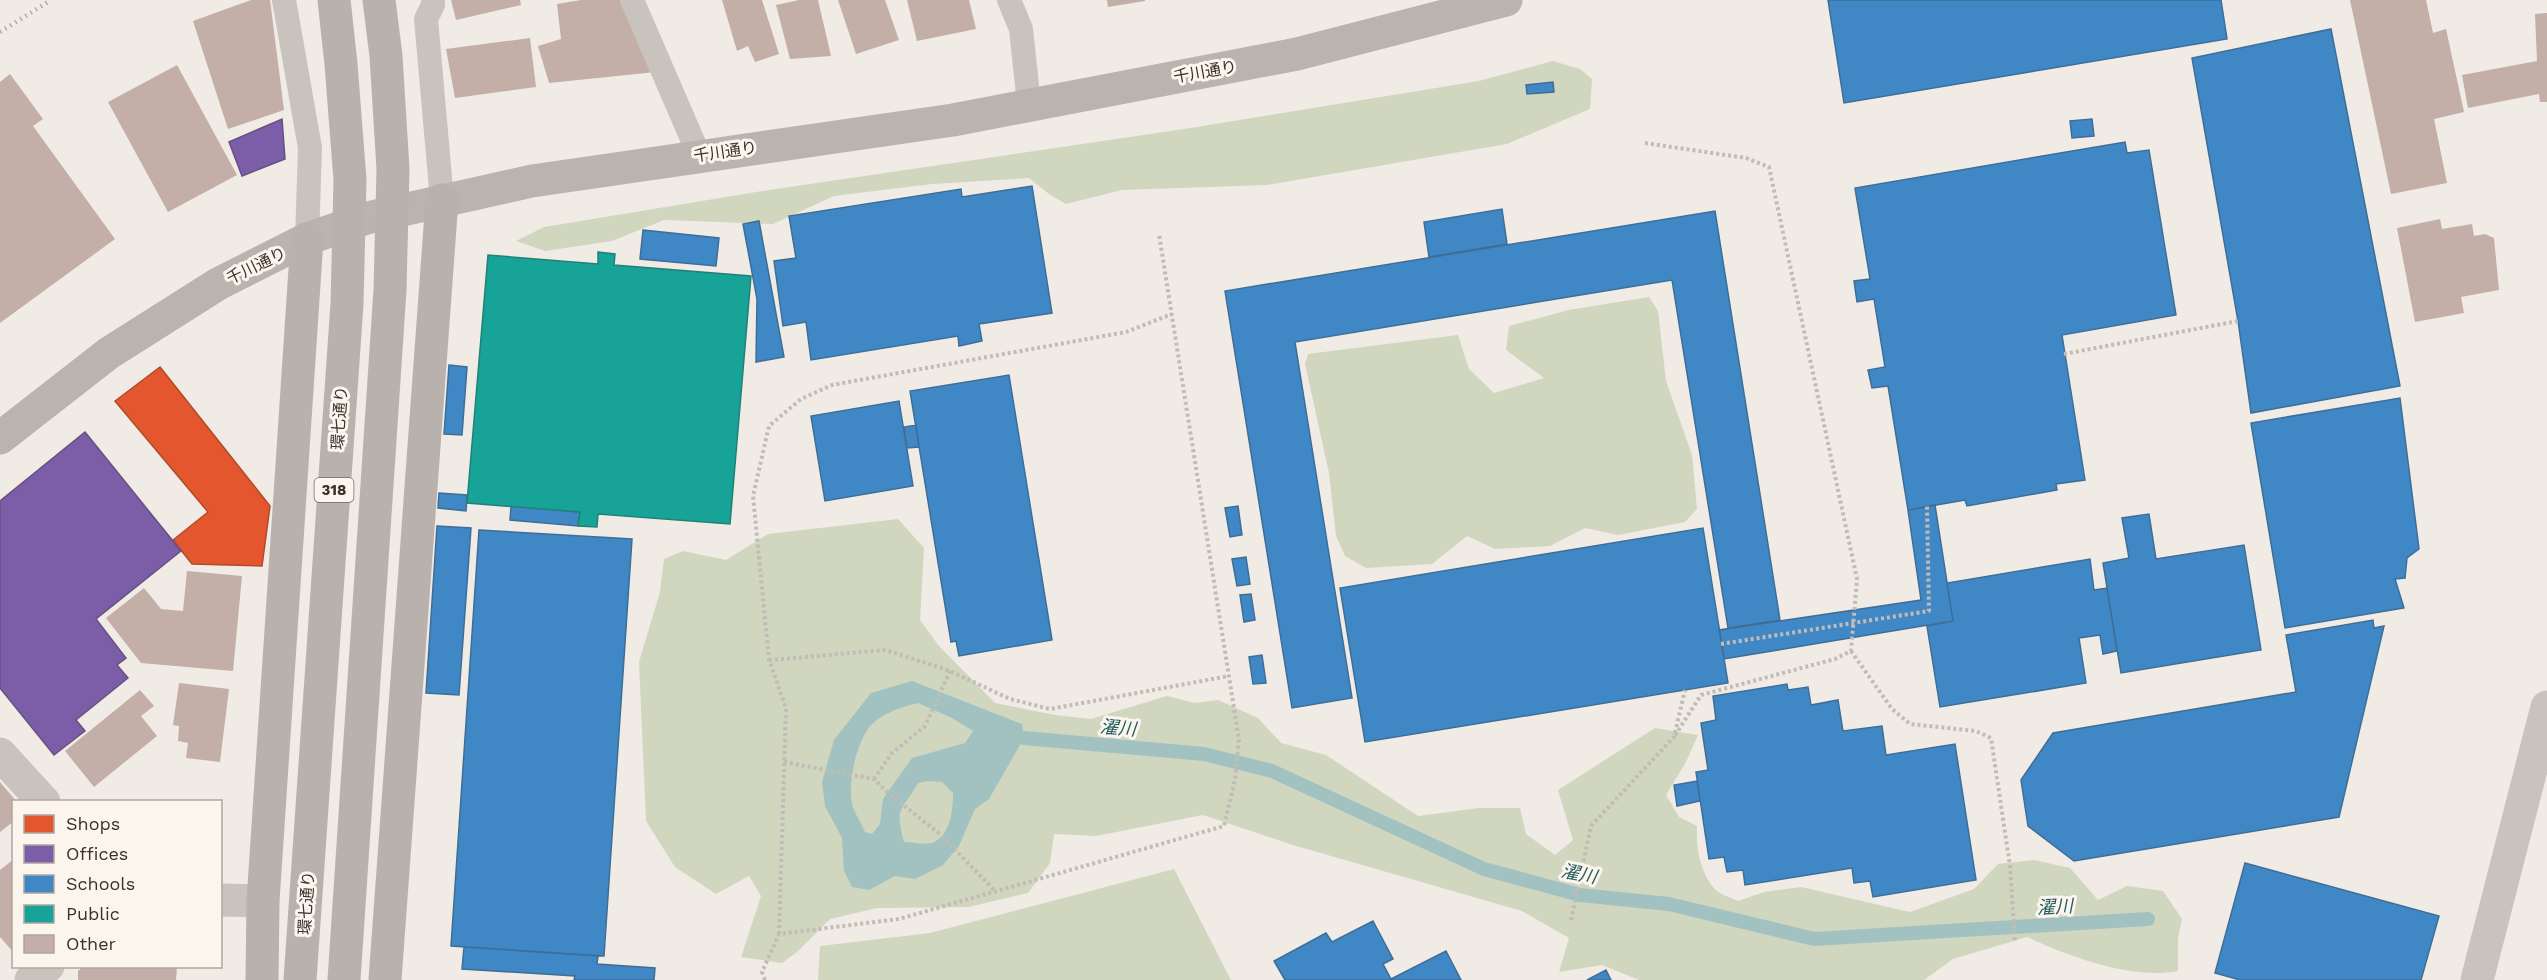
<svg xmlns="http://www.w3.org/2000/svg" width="2547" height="980" font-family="'Work Sans','Noto Sans JP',sans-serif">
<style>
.green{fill:#d1d6bf}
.water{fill:#a1c2c1;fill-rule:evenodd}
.shops{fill:#e4572e;stroke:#b14b2d;stroke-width:1.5}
.offices{fill:#7b5ea7;stroke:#685082;stroke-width:1.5}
.schools{fill:#3f88c5;stroke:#3e6e97;stroke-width:1.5}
.public{fill:#17a398;stroke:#228077;stroke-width:1.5}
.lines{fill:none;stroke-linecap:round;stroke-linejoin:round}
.stream{stroke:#a1c2c1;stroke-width:14}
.building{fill:#c3afa7}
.path{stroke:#c2bbb6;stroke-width:4;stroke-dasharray:3 3;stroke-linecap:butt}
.lane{stroke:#c9c3be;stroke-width:24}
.street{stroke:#c9c3be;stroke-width:33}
.secondary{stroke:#bab3ae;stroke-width:33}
.primary{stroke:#b8b1ad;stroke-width:33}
.rail{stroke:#b1aca8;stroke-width:4.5;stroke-dasharray:1.5 4.5;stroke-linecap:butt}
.labels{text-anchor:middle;stroke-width:6;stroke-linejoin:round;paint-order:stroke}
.shield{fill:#fbf5ee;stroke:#756b66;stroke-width:1.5}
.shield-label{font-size:15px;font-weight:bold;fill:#3b302b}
.street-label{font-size:16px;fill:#3b302b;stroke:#fbf5ee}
.water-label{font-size:18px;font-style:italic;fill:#1f5a5e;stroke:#fbf5ee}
</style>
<rect width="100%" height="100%" fill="#f0ebe5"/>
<path class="green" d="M1553 61 1580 69 1592 79 1590 109 1507 144 1267 185 1122 190 1066 204 1049 194 1029 178 932 184 834 196 773 224 664 220 612 241 545 251 516 241 544 227 769 190 1184 129 1479 81Z
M1649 297 1658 311 1666 381 1692 455 1697 509 1685 522 1618 535 1585 528 1550 546 1495 549 1467 536 1432 564 1366 568 1345 556 1336 536 1329 473 1305 364 1308 354 1458 335 1469 369 1494 393 1544 378 1506 350 1509 326 1569 310Z
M898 519 924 548 920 620 939 646 995 703 1055 715 1091 719 1167 696 1194 703 1218 700 1258 718 1281 743 1326 755 1418 816 1479 808H1520L1526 834 1555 855 1573 840 1558 790 1655 728 1698 735 1686 762 1666 795 1679 817 1697 826C1696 848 1700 874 1716 890 1721 895 1732 898 1738 901L1764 892 1801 887 1910 912 1974 889 1998 864 2034 860 2070 868 2098 900 2127 886 2163 891 2182 919 2178 938V971C2132 980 2070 957 2027 937L1953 959 1924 980H1639L1602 965 1559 972 1569 938 1522 911 1293 845 1203 815 1096 836 1054 834 1050 863 1028 893 969 907 877 908 830 919 797 952 782 963 741 957 761 896 749 876 716 894 675 867 646 821 639 662 660 592 664 559 683 551 726 560 768 534Z
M1174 869 1231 980H818L820 946 930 933Z"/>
<path class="water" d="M912 681 1022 724 1024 738 989 799 975 809 959 846 943 865 915 879 895 876 869 890 852 887 844 871 842 838 825 806 822 782 834 740 871 693ZM918 703 952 718 973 731 965 743 912 758 883 799 880 824 872 834 865 832C862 824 856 816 853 807 846 786 857 739 872 724 885 712 902 707 918 703ZM929 781 942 782 953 793C953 809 951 836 932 843 925 845 911 842 904 842 894 805 902 812 918 783Z"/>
<path class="shops" d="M160 367 270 506 262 566 192 564 173 540 208 512 115 401Z"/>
<path class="offices" d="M282 119 285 159 242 176 229 142Z
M85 432 181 551 96 619 126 658 117 665 128 678 76 720 85 731 54 755 0 688V501Z"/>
<path class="schools" d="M1828 0H2221L2227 39 1844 103Z
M2331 29 2400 386 2251 413 2238 321 2192 58Z
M1553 82 1554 92 1527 94 1526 85Z
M2092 119 2094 136 2072 138 2070 121Z
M2125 142 2127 153 2149 150 2176 315 2062 335 2085 480 2056 484 2057 490 1967 506 1965 500 1908 510 1888 386 1872 388 1868 370 1885 367 1874 299 1857 302 1854 281 1870 279 1855 188Z
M1032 186 1052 313 979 324 982 341 959 346 958 336 811 360 806 322 783 326 774 261 796 258 789 216 961 189 962 197Z
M1502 209 1507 244 1429 257 1424 222Z
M1715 211 1780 620 1728 628 1672 280 1295 342 1352 698 1292 708 1225 291Z
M759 221 784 357 756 362 757 299 743 224Z
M643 230 719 238 716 266 640 259Z
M449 365 467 367 462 435 444 434Z
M1009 375 1052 640 959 656 956 641 951 642 910 391Z
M2400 398 2419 549 2407 558 2405 578 2395 579 2404 608 2285 628 2251 423Z
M899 401 913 486 825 501 811 416Z
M916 425 919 447 907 448 904 427Z
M439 493 467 495 466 511 438 508Z
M1935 505 1953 621 1724 659 1719 630 1921 600 1908 510Z
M511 506 580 512 578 526 510 520Z
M1238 506 1242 535 1230 537 1225 508Z
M2149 514 2156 559 2244 545 2261 650 2121 673 2103 563 2129 558 2122 518Z
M437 526 471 528 459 695 426 693Z
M1703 528 1728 683 1365 742 1340 588Z
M479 530 632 539 604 956 451 946Z
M1246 557 1250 584 1237 586 1232 559Z
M2090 559 2094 590 2107 588 2117 651 2103 654 2100 635 2079 638 2086 683 1940 707 1927 626 1953 621 1947 583Z
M1251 594 1255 620 1244 622 1240 595Z
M2373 620 2374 628 2384 626 2339 817 2074 861 2028 826 2021 780 2053 733 2296 692 2286 635Z
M1262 655 1266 683 1253 684 1249 657Z
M1787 684 1788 690 1808 687 1811 705 1838 700 1843 731 1882 726 1886 755 1955 744 1976 880 1873 897 1870 881 1854 883 1852 868 1745 885 1743 870 1727 872 1724 857 1709 859 1696 772 1708 770 1701 723 1716 720 1713 696Z
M1697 781 1700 801 1677 806 1674 785Z
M2245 863 2439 916 2421 980H2240L2215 973Z
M1373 921 1393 959 1383 964 1391 979 1446 951 1461 980H1285L1274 961 1326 933 1332 942Z
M464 947 598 956 597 964 655 968 654 980H574L575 976 462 969Z
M1606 970 1611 980H1587Z"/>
<path class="public" d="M598 252 615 254 614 265 751 276 730 524 598 514 597 527 578 526 580 512 467 503 488 255 598 264Z"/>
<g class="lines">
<path class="stream" d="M1024 738 1204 754 1272 771 1484 869 1580 895 1669 904 1814 939 2148 919"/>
</g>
<path class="building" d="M251 0H270L284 110 228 129 193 21Z
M451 0H520L521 5 456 20Z
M581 0H620L656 72 549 83 538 46 561 39 557 4Z
M722 0H762L779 54 755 62 748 46 737 51Z
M799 0H818L831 56 790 59 776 5Z
M838 0H885L899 40 856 54Z
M907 0H969L976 29 917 41Z
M1107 0H1145V1L1108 7Z
M2350 0H2426L2433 33 2446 29 2464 112 2434 119 2447 183 2391 194Z
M2547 13V102H2540L2539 94 2468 108 2462 75 2537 61 2535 14Z
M530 38 536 87 455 98 446 49Z
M177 65 237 175 168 212 108 102Z
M10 74 43 119 33 126 115 239 0 323V82Z
M2440 219 2442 229 2472 224 2474 236 2485 234 2494 238 2499 290 2461 297 2464 313 2415 322 2397 228Z
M187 571 242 576 233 671 141 663 106 618 144 588 161 609 183 611Z
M179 683 229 689 220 762 186 758 188 743 178 741 179 726 173 725Z
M140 690 154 706 141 716 157 736 94 787 65 751Z
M0 782 17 802H14V821L0 832Z
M14 859V953L0 937V870Z
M84 966H177L176 980H78V971Z"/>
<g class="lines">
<path class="path" d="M1645 143 1746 158 1769 167 1857 579 1851 651 1835 659 1701 695 1674 737
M2064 354 2238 321
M1721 644 1929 611 1927 506
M1851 651 1892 709 1910 724 1976 731 1991 738 2010 866 2015 942
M769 660 886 650 950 671 1010 699 1050 709 1229 676
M784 762 874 779 888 793 941 835 995 891
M874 779 892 753 925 726 950 671
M1571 920 1591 826 1674 737 1685 690
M779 934 786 708 769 660 753 496 769 426 801 399 832 385 1126 332 1172 314
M765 980 762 972 779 934 899 919 1224 826 1235 780 1239 740 1159 234"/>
<path class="lane" d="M284 0 310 148 307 239
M433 0V5L426 19 442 200
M632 0 699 155
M1009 0 1021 29 1029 104"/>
<path class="street" d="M0 754 44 802
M220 900 263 901
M31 980 48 966
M2477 980 2547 707"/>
<path class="secondary" d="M0 438 109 353 218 284 307 239 367 218 532 181 953 120 1297 54 1506 0"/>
<path class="primary" d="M262 980 263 901 307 239
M300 980 347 304 350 180 341 64 334 0
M344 980 390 290 393 169 386 56 379 0
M385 980 442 200"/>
<path class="rail" d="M0 32 51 0"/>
</g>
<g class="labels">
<rect class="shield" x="314.5" y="478" width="39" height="24" rx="4.5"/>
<g class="shield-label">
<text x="334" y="495">318</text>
</g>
<g class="street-label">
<text transform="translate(1205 71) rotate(-10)" y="6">千川通り</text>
<text transform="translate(725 151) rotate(-8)" y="6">千川通り</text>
<text transform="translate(256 265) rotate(-26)" y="6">千川通り</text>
<text transform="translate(339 418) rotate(-86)" y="6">環七通り</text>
<text transform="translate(306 903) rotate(-86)" y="6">環七通り</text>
</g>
<g class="water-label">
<text transform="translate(1118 728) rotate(5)" y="6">濯川</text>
<text transform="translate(1579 874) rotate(11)" y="6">濯川</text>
<text transform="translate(2055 907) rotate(-3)" y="6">濯川</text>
</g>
</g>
<rect x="12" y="800" width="210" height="168" fill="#fbf5ee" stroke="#aea6a0" stroke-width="1.5"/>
<rect x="24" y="815" width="30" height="18" fill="#e4572e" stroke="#aea6a0" stroke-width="1.5"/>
<text x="66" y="830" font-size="18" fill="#3b302b">Shops</text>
<rect x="24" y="845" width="30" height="18" fill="#7b5ea7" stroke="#aea6a0" stroke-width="1.5"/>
<text x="66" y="860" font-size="18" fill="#3b302b">Offices</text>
<rect x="24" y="875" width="30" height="18" fill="#3f88c5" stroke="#aea6a0" stroke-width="1.5"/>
<text x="66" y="890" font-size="18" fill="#3b302b">Schools</text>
<rect x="24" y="905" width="30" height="18" fill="#17a398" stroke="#aea6a0" stroke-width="1.5"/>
<text x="66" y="920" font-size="18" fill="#3b302b">Public</text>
<rect x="24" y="935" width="30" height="18" fill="#c3afa7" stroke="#aea6a0" stroke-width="1.5"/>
<text x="66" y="950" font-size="18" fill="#3b302b">Other</text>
</svg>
